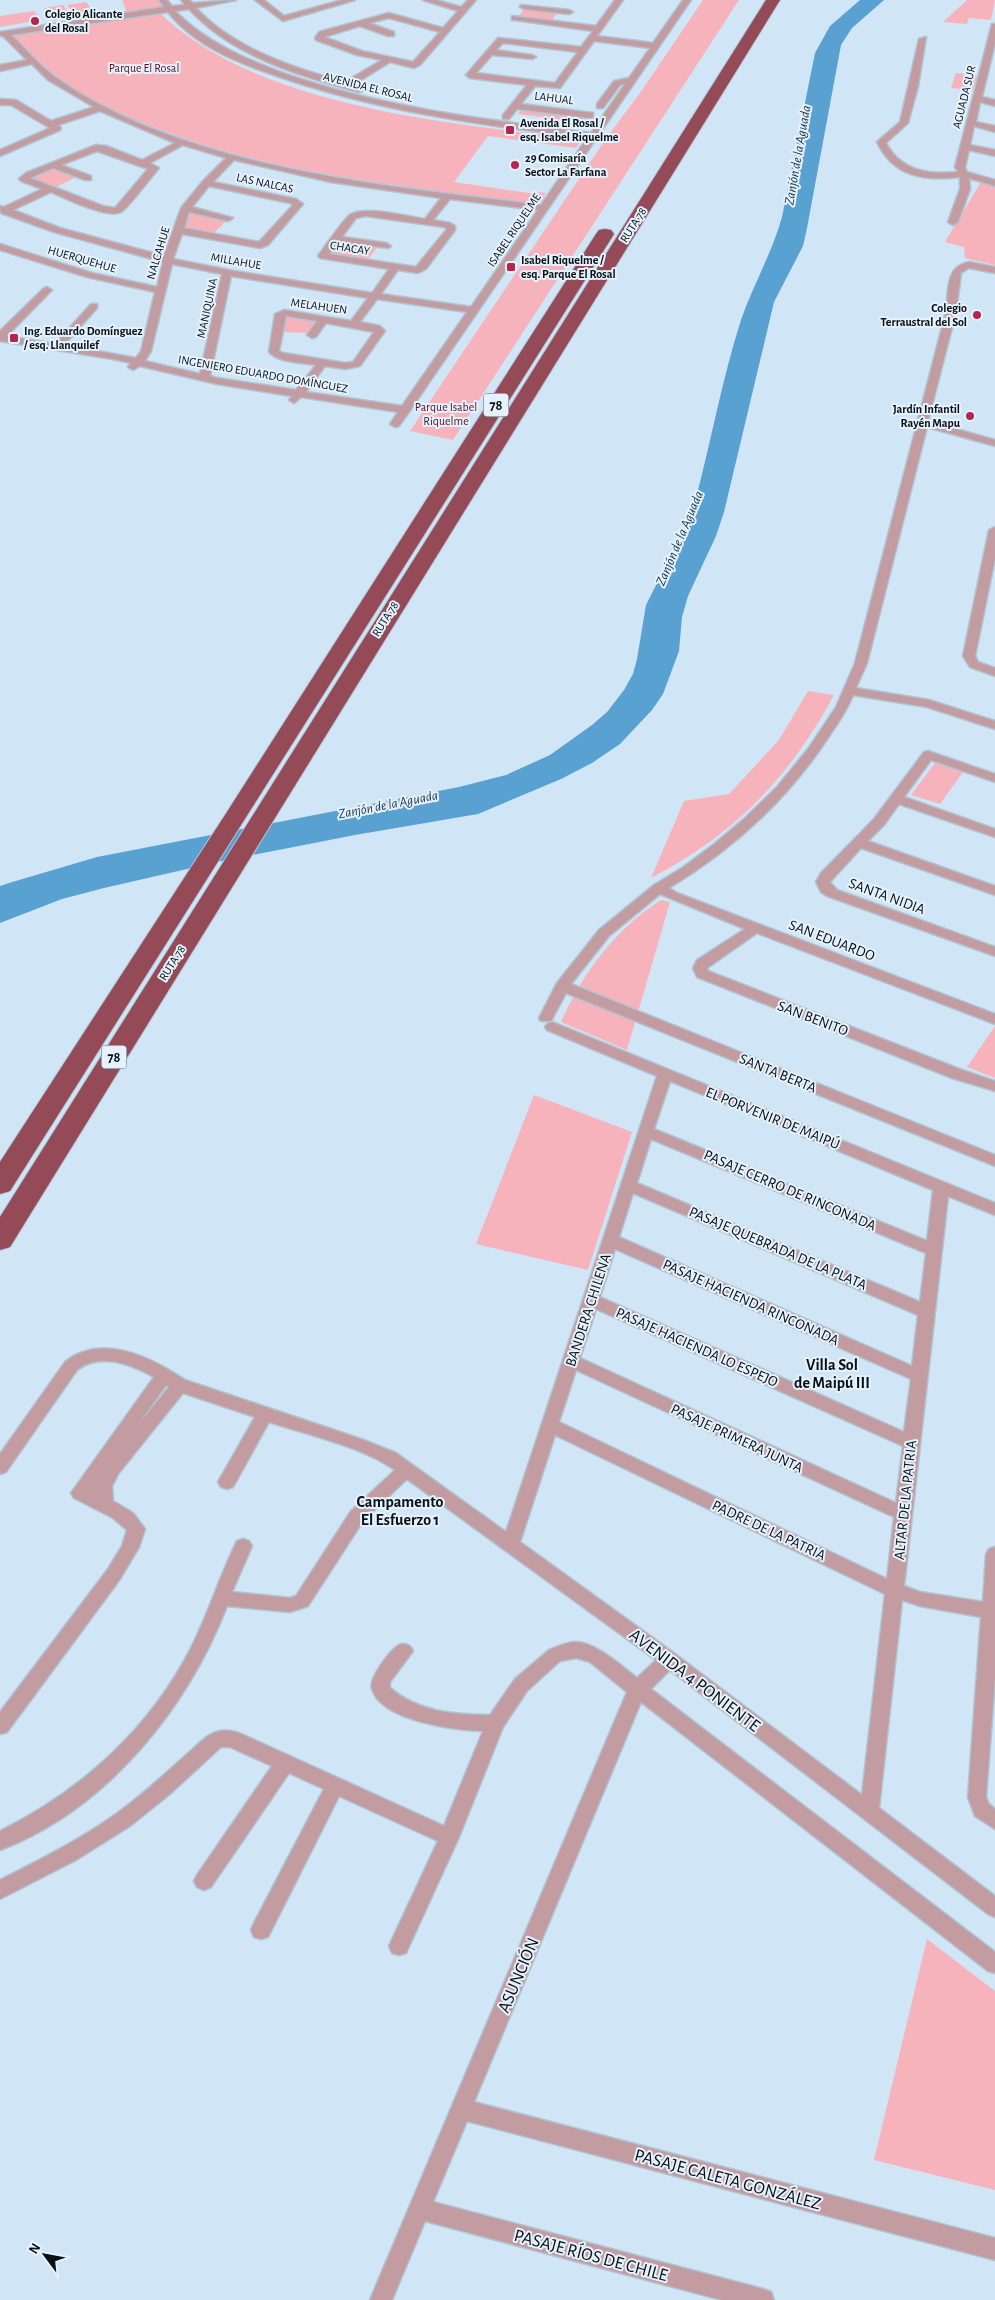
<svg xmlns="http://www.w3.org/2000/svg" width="995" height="2300" font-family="'Alegreya Sans',sans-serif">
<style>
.green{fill:#f7b3bc}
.water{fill:#58a1d1}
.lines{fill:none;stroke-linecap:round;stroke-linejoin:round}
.minor-casing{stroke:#b0c4d2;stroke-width:3}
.motorway-casing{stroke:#b0c4d2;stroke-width:2}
.minor{fill:#c29ca1;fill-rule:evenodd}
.motorway{fill:#954a57;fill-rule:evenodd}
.poi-dot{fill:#b5254e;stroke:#e5f2fc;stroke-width:2}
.labels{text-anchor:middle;stroke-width:4;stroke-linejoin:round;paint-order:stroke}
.far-poi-label{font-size:12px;font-weight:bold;fill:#0a1117;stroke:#e5f2fc;text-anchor:start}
.far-park-label{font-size:12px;fill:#591023;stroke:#e5f2fc}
.far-street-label{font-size:12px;fill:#0a1117;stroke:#e5f2fc}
.far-water-label{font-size:14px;font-style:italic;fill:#17374c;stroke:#e5f2fc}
.shield{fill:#e5f2fc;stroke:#4c545c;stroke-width:1}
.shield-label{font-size:14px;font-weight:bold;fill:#0a1117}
.street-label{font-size:15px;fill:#0a1117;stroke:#e5f2fc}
.neighbourhood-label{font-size:16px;font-weight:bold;fill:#0a1117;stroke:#e5f2fc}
.near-street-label{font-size:18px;fill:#0a1117;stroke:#e5f2fc}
</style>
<rect width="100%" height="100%" fill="#d0e6f6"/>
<path class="green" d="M122 0H158L163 7 127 13Z
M703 0H739L453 440 410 431 607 137 640 93Z
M967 0H995L991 20 969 18 967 24 943 22Z
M86 2 95 14 76 17 67 5Z
M63 5 73 18 53 21 44 8Z
M525 8 558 12 551 21 518 17Z
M34 11 41 20 0 27V16Z
M158 14H161C258 107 449 123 577 139L580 142 576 148 488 136 454 182 536 194 538 192 546 193 541 202 527 203C400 185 271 174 151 126 107 109 65 88 30 57 23 50 17 41 11 33Z
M956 73 977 75 973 90 951 88Z
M523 108 595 117 592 121 582 122 518 114Z
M52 169 76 177 52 189 28 179 32 175Z
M981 182 995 186V265L965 258 964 247 945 242Z
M191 213H196L227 220 212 235 185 229 184 227Z
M336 243H339L377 248 367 260 329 254 328 253Z
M285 316H289L318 320 309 333 281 332Z
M808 691 834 695C790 777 734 835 651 878L684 801 729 794 779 740Z
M935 763 963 772 940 804 911 795Z
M661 900 670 902 627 1050 561 1022C583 973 615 929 661 900Z
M995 1026V1078L967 1067Z
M534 1095 632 1132 588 1270 476 1244Z
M927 1939 995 1991V2190L874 2160Z"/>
<path class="water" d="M860 0H884L852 28 841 45 807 228 803 246 774 302 724 512 716 536 688 596 682 617 679 651 663 694 652 710 620 744 592 763 561 779 478 814 355 835 222 861 104 888 62 899 0 923V886L9 883 97 857 459 787 506 775 550 755 592 725 607 712 624 690 633 674 637 659 646 605 690 518 695 502C711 442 722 379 741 320 753 285 772 253 782 217L815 53 830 26Z"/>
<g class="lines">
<g class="minor-casing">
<path id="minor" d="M159 0H167L172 6 185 5 181 0H189L193 3 236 0 196 8C235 49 293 68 345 82L382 60 357 55 316 40 315 38 319 32 389 13 443 28 458 11 423 0H436L461 7 468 0H476L420 65 414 68 390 62 353 85 362 87V91L359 92C299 76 232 56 189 9L175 11C206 42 245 59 286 74 384 108 488 120 591 133L625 84 620 85 603 108H597V104L614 81 629 78 650 48 594 41 560 88 535 86 521 104 593 113V117L590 118 517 109 509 119H503V115L527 85 470 78 466 75 498 38 581 47 593 31 515 20H512V16L596 26 615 0H623L597 36 653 43 683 0H691L409 412 399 426 395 427 390 424 398 412 301 397 294 403 289 400 292 396 217 384 140 366 133 370 128 367 131 363 113 359 0 341V331L44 288 47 287 52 290 50 292 7 336 55 344 91 304H97V308L64 345 136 358 141 351 155 292 87 277 0 250V244L92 273 157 287 163 262 54 232 1 213 0 206 4 207 42 189 21 181 19 179 26 173 96 145 106 146 142 160 175 143 100 111 58 125 61 128 60 130 0 156V150L50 128 11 105H0V99L16 100 51 121 94 107 48 80 32 64 0 71V65L27 60 3 36H0V32L164 7ZM168 12C194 45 236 62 274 75 376 111 481 125 587 138L541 205C387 186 185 169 55 77 39 65 25 48 11 35ZM389 18 440 32 413 62 362 51 324 37 360 26 388 36H394V32L369 23ZM503 43 578 52 555 83 476 73 492 55 532 59 536 57 532 55 496 50ZM183 145 226 158 203 181 181 208 164 256 60 228 13 210 51 192C65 198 107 219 121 212 128 208 152 176 159 168L150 163ZM97 151 148 169 115 208 103 206 30 178 53 168 85 180H91V176L61 165ZM234 160 331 182 441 198 425 219C405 216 369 206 351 214 345 217 324 248 318 256L320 258 389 269 372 293 234 271 173 259 182 234 260 248 268 245 303 204 296 199 213 182ZM209 186 290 203 293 205 259 242 184 228 189 212 228 221 233 218 192 207ZM450 199 538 210 471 307 381 294 398 270 418 273 426 269 455 230V226L450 223 433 220ZM366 216 444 227 447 229 416 267 329 254 338 242 389 248 391 246 386 243 342 237 356 218ZM172 264 222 274 200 374 145 361 151 351ZM231 276 368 298 351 321 284 310 275 314 269 352C279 363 301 362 316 365L296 390 217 378 210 376ZM377 299 467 312 402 406 306 392 325 366 345 369 360 366 385 331 380 326 360 322ZM286 316 317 321 307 335 312 338 316 337 326 323 374 332 353 362 345 363 283 353 279 351Z
M255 0H264L284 16 342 0H355L283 21Z
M521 5 569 10 573 12 569 14 524 9 520 7Z
M992 24H995V43L982 97 995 100V106L980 102 976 122 995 126V132L974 126 970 145 995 150V156L969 150 965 167 967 172 995 180V186L969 178 970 189 958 222 953 225 948 222 960 189V177C923 181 894 177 877 142L900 122 919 39 926 37 918 86 908 123 886 143C901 171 928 175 958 172L955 167Z
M969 262 995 267V273L969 268 961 273 956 312 928 421 995 440V446L927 427 867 663 856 688 929 700 995 721V729L927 707 853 695C847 711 837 724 828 738 787 800 732 850 669 888L677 893 995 1014V1024L757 933 707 968 708 971 962 1070 995 1081V1091L952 1078 697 977 693 968 697 960 745 929 660 894 609 936 571 984 995 1155V1166L566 993 551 1021H541L539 1018 557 983 599 930 654 885 682 868 713 845 743 820 777 787 808 749 836 707 855 663 946 312C949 292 944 267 969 262Z
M995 527V558L975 656 978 662 995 668V676L970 667 963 656 989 530Z
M928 751 995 774V782L931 760 904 797 995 829V837L899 804 884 825 868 841 995 886V895L861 848 830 882 837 890 995 947V956L827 896 821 892 816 882 821 873 874 819 924 752Z
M552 1022 995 1203V1215L948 1196 904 1586 920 1592 983 1602 986 1554 989 1549 995 1547V1677L986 1797 989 1804 995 1809V1829L975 1816 968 1797 981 1617 920 1606 902 1600 879 1808 995 1896V1917L988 1914 670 1670 651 1689 995 1952V1973L988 1971 641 1702 474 2102 995 2238V2260L467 2121 433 2202 763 2289 771 2292 774 2300H722L425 2221 392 2300H370L627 1692 590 1662 576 1658 560 1661 527 1691 503 1727 459 1837 406 1953 399 1955 392 1953 389 1946 438 1841 339 1796 268 1937 261 1939 254 1937 251 1930 254 1923 324 1789 289 1773 211 1887 204 1890 197 1887 194 1881 197 1875 272 1766 230 1747H221L171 1793 130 1826 76 1860 0 1899V1880C39 1860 80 1840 116 1814 144 1794 169 1770 195 1747 208 1734 220 1726 239 1733L444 1826 483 1731C454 1730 382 1721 372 1689 368 1679 391 1649 399 1645 404 1643 406 1644 410 1646L413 1651 390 1682V1688C418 1712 455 1715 490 1715L515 1679 549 1650C556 1647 567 1642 576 1642 597 1643 621 1666 637 1678L656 1660 407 1479 363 1521 308 1606 290 1612 227 1606C187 1709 106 1810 0 1850V1831C81 1791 151 1728 192 1646 209 1612 220 1575 237 1541L243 1539 249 1541 252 1546 232 1592 290 1598 296 1596 351 1511 395 1470C361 1446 308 1435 269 1422L233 1487 227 1489 221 1487 218 1482 255 1417 183 1393 118 1474 112 1486 113 1501 133 1513 145 1529 139 1547 120 1579 19 1716 7 1732 0 1734V1712L108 1569 122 1546 127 1530 113 1518 74 1498 71 1493 154 1377C130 1364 100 1352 77 1370L6 1472 0 1474V1454L65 1362C102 1332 152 1358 185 1380L361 1439 396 1453 506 1532 657 1076 547 1030 545 1027 547 1024ZM670 1081 933 1190 927 1241 654 1129ZM651 1139 926 1253 920 1302 637 1183ZM633 1193 918 1315 912 1366 619 1237ZM615 1249 911 1379 904 1432 600 1297ZM596 1309 903 1446 896 1503 580 1358ZM576 1370 894 1517 887 1579 559 1422ZM166 1385 169 1387 138 1425ZM555 1435 885 1594 862 1795 675 1654 520 1542Z"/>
</g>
<g class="motorway-casing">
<path id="motorway" d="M766 0H780L10 1247 0 1250V1217Z
M605 229 611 230 614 234 10 1191 0 1194V1162L227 812 596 234 599 230Z"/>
</g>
<use href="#minor" class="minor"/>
<use href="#motorway" class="motorway"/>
</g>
<g class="poi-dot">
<circle cx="35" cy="21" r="5"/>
<rect x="505" y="125" width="10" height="10" rx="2.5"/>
<circle cx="515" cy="165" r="5"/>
<rect x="506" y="262" width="10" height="10" rx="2.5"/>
<circle cx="977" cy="315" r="5"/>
<rect x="9" y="333" width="10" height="10" rx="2.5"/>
<circle cx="970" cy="416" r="5"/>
</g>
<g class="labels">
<g class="far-poi-label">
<text x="45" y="18">Colegio Alicante<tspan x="45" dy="14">del Rosal</tspan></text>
<text x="520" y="127">Avenida El Rosal /<tspan x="520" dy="14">esq. Isabel Riquelme</tspan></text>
<text x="525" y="162">29 Comisaría<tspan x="525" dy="14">Sector La Farfana</tspan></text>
<text x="521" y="264">Isabel Riquelme /<tspan x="521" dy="14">esq. Parque El Rosal</tspan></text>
<text x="967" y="312" text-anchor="end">Colegio<tspan x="967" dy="14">Terraustral del Sol</tspan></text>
<text x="24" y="335">Ing. Eduardo Domínguez<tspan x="24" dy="14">/ esq. Llanquilef</tspan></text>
<text x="960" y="413" text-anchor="end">Jardín Infantil<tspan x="960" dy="14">Rayén Mapu</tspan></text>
</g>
<g class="far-park-label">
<text x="144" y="72">Parque El Rosal</text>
<text x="446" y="411">Parque Isabel<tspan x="446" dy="14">Riquelme</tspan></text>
</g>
<g class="far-street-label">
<text transform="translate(368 87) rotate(14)" y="4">AVENIDA EL ROSAL</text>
<text transform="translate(964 97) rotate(-76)" y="4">AGUADA SUR</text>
<text transform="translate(554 98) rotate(7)" y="4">LAHUAL</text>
<text transform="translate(265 183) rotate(12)" y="4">LAS NALCAS</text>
<text transform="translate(633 225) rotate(-58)" y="4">RUTA 78</text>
<text transform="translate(514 230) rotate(-56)" y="4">ISABEL RIQUELME</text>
<text transform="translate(350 248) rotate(9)" y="4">CHACAY</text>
<text transform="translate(158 253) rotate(-73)" y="4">NALCAHUE</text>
<text transform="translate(82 259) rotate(16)" y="4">HUERQUEHUE</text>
<text transform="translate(236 261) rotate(10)" y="4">MILLAHUE</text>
<text transform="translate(319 306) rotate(8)" y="4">MELAHUEN</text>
<text transform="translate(207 308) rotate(-78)" y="4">MANIQUINA</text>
<text transform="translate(263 374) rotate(10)" y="4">INGENIERO EDUARDO DOMÍNGUEZ</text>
<text transform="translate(385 619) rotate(-58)" y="4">RUTA 78</text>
<text transform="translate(172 963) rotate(-58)" y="4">RUTA 78</text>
</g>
<g class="far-water-label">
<text transform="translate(797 155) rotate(-80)" y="5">Zanjón de la Aguada</text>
<text transform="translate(679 538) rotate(-67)" y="5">Zanjón de la Aguada</text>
<text transform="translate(388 804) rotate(-11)" y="5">Zanjón de la Aguada</text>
</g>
<g class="shield">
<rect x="483.5" y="393.5" width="25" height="23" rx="4"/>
<rect x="101.5" y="1045.5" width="25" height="23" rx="4"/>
</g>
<g class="shield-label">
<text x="496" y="410">78</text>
<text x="114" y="1062">78</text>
</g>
<g class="street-label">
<text transform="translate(887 896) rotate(20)" y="5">SANTA NIDIA</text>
<text transform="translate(832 940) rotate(21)" y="5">SAN EDUARDO</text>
<text transform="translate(813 1018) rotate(21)" y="5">SAN BENITO</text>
<text transform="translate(778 1073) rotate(22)" y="5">SANTA BERTA</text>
<text transform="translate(773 1118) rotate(22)" y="5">EL PORVENIR DE MAIPÚ</text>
<text transform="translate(790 1190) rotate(23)" y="5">PASAJE CERRO DE RINCONADA</text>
<text transform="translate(778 1248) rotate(23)" y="5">PASAJE QUEBRADA DE LA PLATA</text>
<text transform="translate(751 1302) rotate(24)" y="5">PASAJE HACIENDA RINCONADA</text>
<text transform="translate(588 1310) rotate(-72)" y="5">BANDERA CHILENA</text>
<text transform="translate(697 1347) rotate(24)" y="5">PASAJE HACIENDA LO ESPEJO</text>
<text transform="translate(737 1438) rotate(25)" y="5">PASAJE PRIMERA JUNTA</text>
<text transform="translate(905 1500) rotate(-84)" y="5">ALTAR DE LA PATRIA</text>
<text transform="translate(769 1530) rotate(25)" y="5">PADRE DE LA PATRIA</text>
</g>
<g class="neighbourhood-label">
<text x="832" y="1370">Villa Sol<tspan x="832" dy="18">de Maipú III</tspan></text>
<text x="400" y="1507">Campamento<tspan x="400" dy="18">El Esfuerzo 1</tspan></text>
</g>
<g class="near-street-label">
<text transform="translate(695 1680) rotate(37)" y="6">AVENIDA 4 PONIENTE</text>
<text transform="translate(518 1975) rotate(-67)" y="6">ASUNCIÓN</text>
<text transform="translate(728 2179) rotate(15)" y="6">PASAJE CALETA GONZÁLEZ</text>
<text transform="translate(591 2255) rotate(15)" y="6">PASAJE RÍOS DE CHILE</text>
</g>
</g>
<g transform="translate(45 2255) rotate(302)" stroke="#e5f2fc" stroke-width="4" paint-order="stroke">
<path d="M0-4L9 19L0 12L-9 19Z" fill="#0a1117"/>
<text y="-8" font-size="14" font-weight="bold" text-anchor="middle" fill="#0a1117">N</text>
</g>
</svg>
